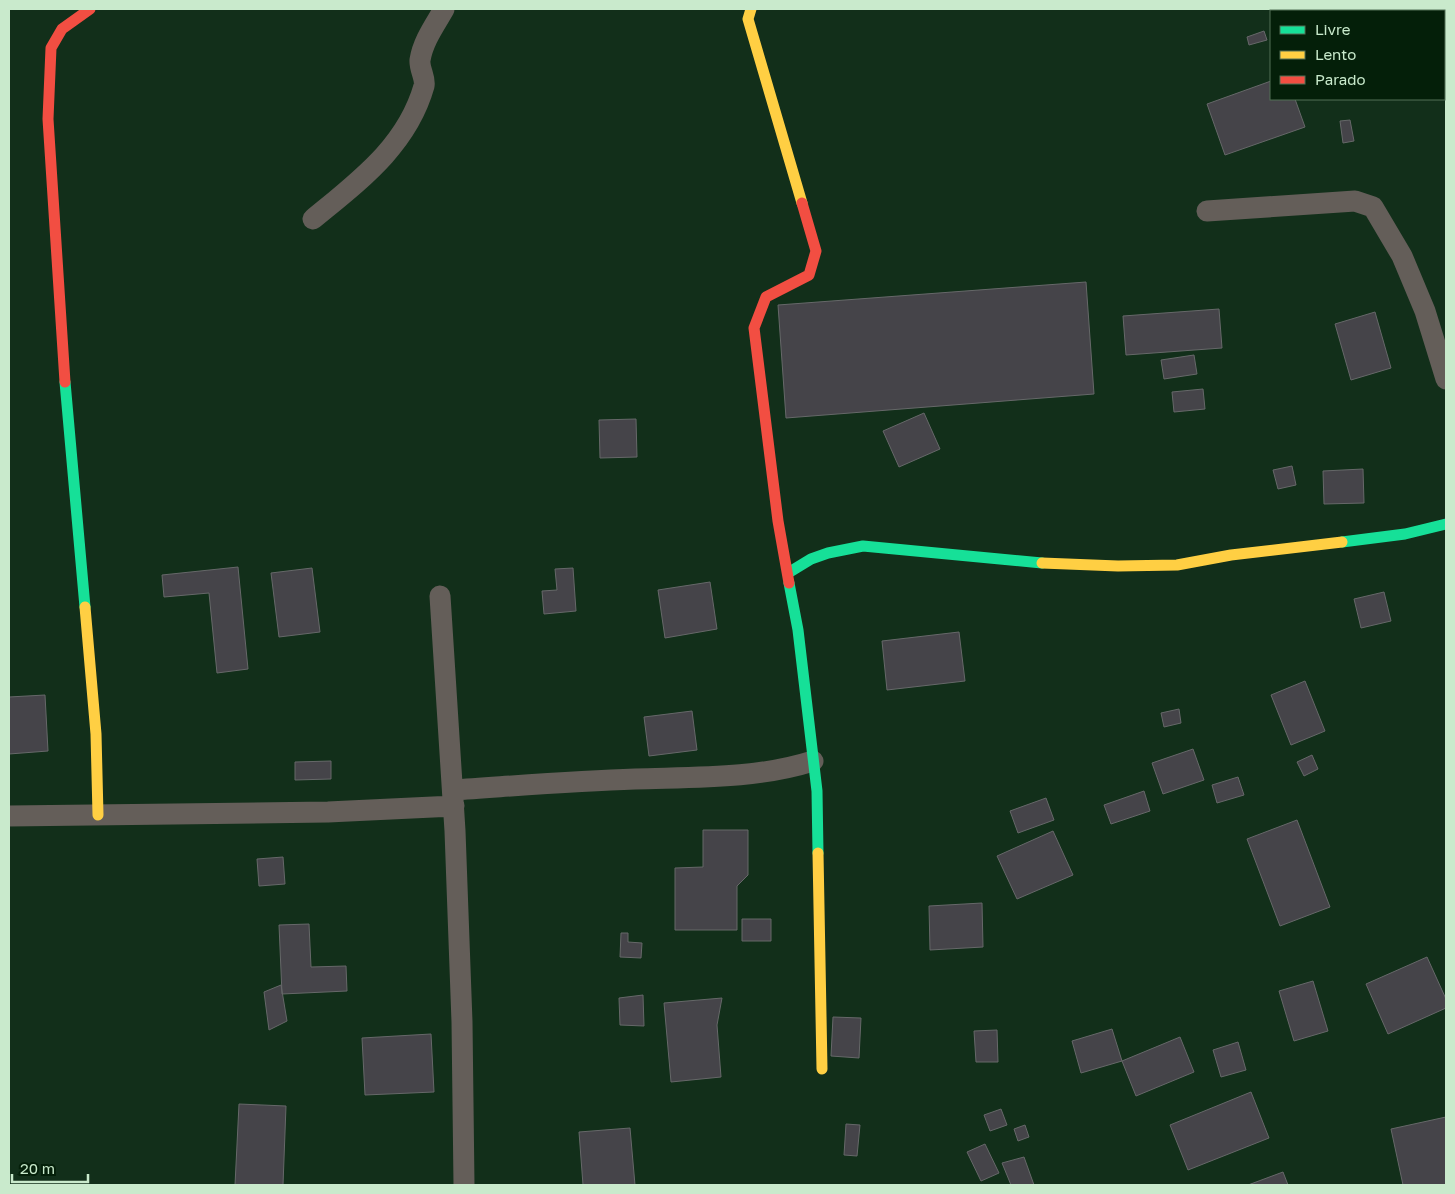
<svg xmlns="http://www.w3.org/2000/svg" width="1455" height="1194" font-family="'Golos Text',sans-serif">
<style>
.building{fill:#454449;stroke:#666869}
.lines{fill:none;stroke-linecap:round;stroke-linejoin:round}
.street{stroke:#645e59;stroke-width:21}
.fast{stroke:#16e098;stroke-width:11}
.slow{stroke:#ffcf43;stroke-width:11}
.jam{stroke:#f24e42;stroke-width:11}
</style>
<rect width="100%" height="100%" fill="#122f1a"/>
<path class="building" d="M1264 31 1267 40 1249 45 1247 37Z
M1271 81V99H1295L1305 127 1225 155 1207 104Z
M1350 120 1354 141 1343 143 1340 121Z
M1086 282 1094 394 786 418 778 305Z
M1219 309 1222 348 1126 355 1123 316Z
M1375 312 1391 368 1351 380 1335 324Z
M1194 355 1197 374 1164 379 1161 360Z
M1203 389 1205 409 1174 412 1172 392Z
M924 413 940 449 899 467 883 431Z
M636 419 637 457 600 458 599 420Z
M1292 466 1296 485 1278 489 1273 470Z
M1363 469 1364 503 1324 504 1323 471Z
M238 567 248 669 217 673 209 593 164 597 162 575Z
M312 568 320 632 279 637 271 573Z
M573 568 576 611 544 614 542 591 557 590 555 569Z
M710 582 717 629 665 638 658 590Z
M1384 592 1391 621 1361 628 1354 599Z
M959 632 965 681 887 690 882 641Z
M1305 681 1325 731 1291 745 1271 695Z
M45 695 48 751 9 754V697Z
M1179 709 1181 723 1164 727 1161 713Z
M692 711 697 750 649 756 644 717Z
M1193 749 1204 780 1163 794 1152 763Z
M1312 755 1318 769 1304 776 1297 762Z
M331 761V779L295 780V762Z
M1238 777 1244 795 1217 803 1212 785Z
M1144 791 1150 811 1111 824 1104 805Z
M1046 798 1054 820 1018 833 1010 811Z
M1297 820 1330 907 1280 926 1247 839Z
M703 830H748V875L737 886V930H675V868L703 867Z
M1053 831 1073 875 1017 899 997 856Z
M283 857 285 884 259 886 257 859Z
M982 903 983 947 930 950 929 906Z
M742 919H771V941H742Z
M309 924 311 967 346 966 347 991 282 994 279 925Z
M621 933H628V942L642 943 641 958 620 957Z
M1427 957 1446 999V1008L1388 1034 1366 984Z
M1313 981 1328 1031 1294 1041 1279 991Z
M281 985 287 1021 269 1030 264 992Z
M643 995 644 1026 620 1025 619 998Z
M722 998 717 1025 721 1077 671 1082 664 1003Z
M833 1017 861 1018 859 1058 831 1056Z
M1112 1029 1122 1061 1081 1073 1072 1041Z
M997 1030 998 1062H976L974 1031Z
M431 1034 434 1092 365 1095 362 1038Z
M1180 1037 1194 1072 1136 1096 1122 1061Z
M1238 1042 1246 1070 1221 1077 1213 1050Z
M1251 1092 1269 1138 1188 1170 1170 1125Z
M239 1104 286 1106 283 1185H235Z
M1001 1109 1007 1125 990 1131 984 1115Z
M1446 1117V1185H1403L1391 1129Z
M846 1124 860 1125 857 1156 844 1155Z
M1025 1125 1029 1137 1018 1141 1014 1129Z
M630 1128 635 1185H583L579 1132Z
M985 1144 999 1173 981 1181 967 1152Z
M1024 1157 1034 1185H1011L1002 1163Z
M1283 1172 1288 1185H1248Z"/>
<g class="lines">
<path class="street" d="M1207 211 1355 201 1373 207 1402 256 1425 311 1446 379
M313 219C359 181 407 146 424 86 426 78 419 69 420 60 423 41 435 25 444 9
M440 596 455 831 462 1022 464 1185
M453 790C514 786 574 781 635 779 695 777 756 779 813 761
M9 816 328 812 454 806"/>
<path class="fast" d="M65 382 85 607
M1342 542 1405 534 1446 524
M788 573 811 559 828 553 863 546 1042 563
M789 583 798 630 817 791 818 853"/>
<path class="slow" d="M751 9 748 19 802 203
M1042 563 1118 566 1177 565 1231 555 1342 542
M85 607 96 734 98 815
M818 853 822 1069"/>
<path class="jam" d="M65 382 48 119 51 48 62 29 90 9
M789 583 778 521 754 328 766 297 809 275 816 251 802 203"/>
</g>
<rect width="1455" height="1194" fill="none" stroke="#c9eacc" stroke-width="20"/>
<rect x="1270" y="10" width="175" height="90" fill="#041f09" stroke="#537057"/>
<rect x="1280" y="26" width="25" height="8" fill="#16e098" stroke="#537057"/>
<text x="1315" y="35" font-size="15" fill="#c9eacc">Livre</text>
<rect x="1280" y="51" width="25" height="8" fill="#ffcf43" stroke="#537057"/>
<text x="1315" y="60" font-size="15" fill="#c9eacc">Lento</text>
<rect x="1280" y="76" width="25" height="8" fill="#f24e42" stroke="#537057"/>
<text x="1315" y="85" font-size="15" fill="#c9eacc">Parado</text>
<path d="M12 1174v8h76v-8" fill="none" stroke="#c9eacc" stroke-width="2.5"/>
<text x="20" y="1174" font-size="15" fill="#c9eacc" stroke="#041f09" stroke-width="4" paint-order="stroke">20 m</text>
</svg>
